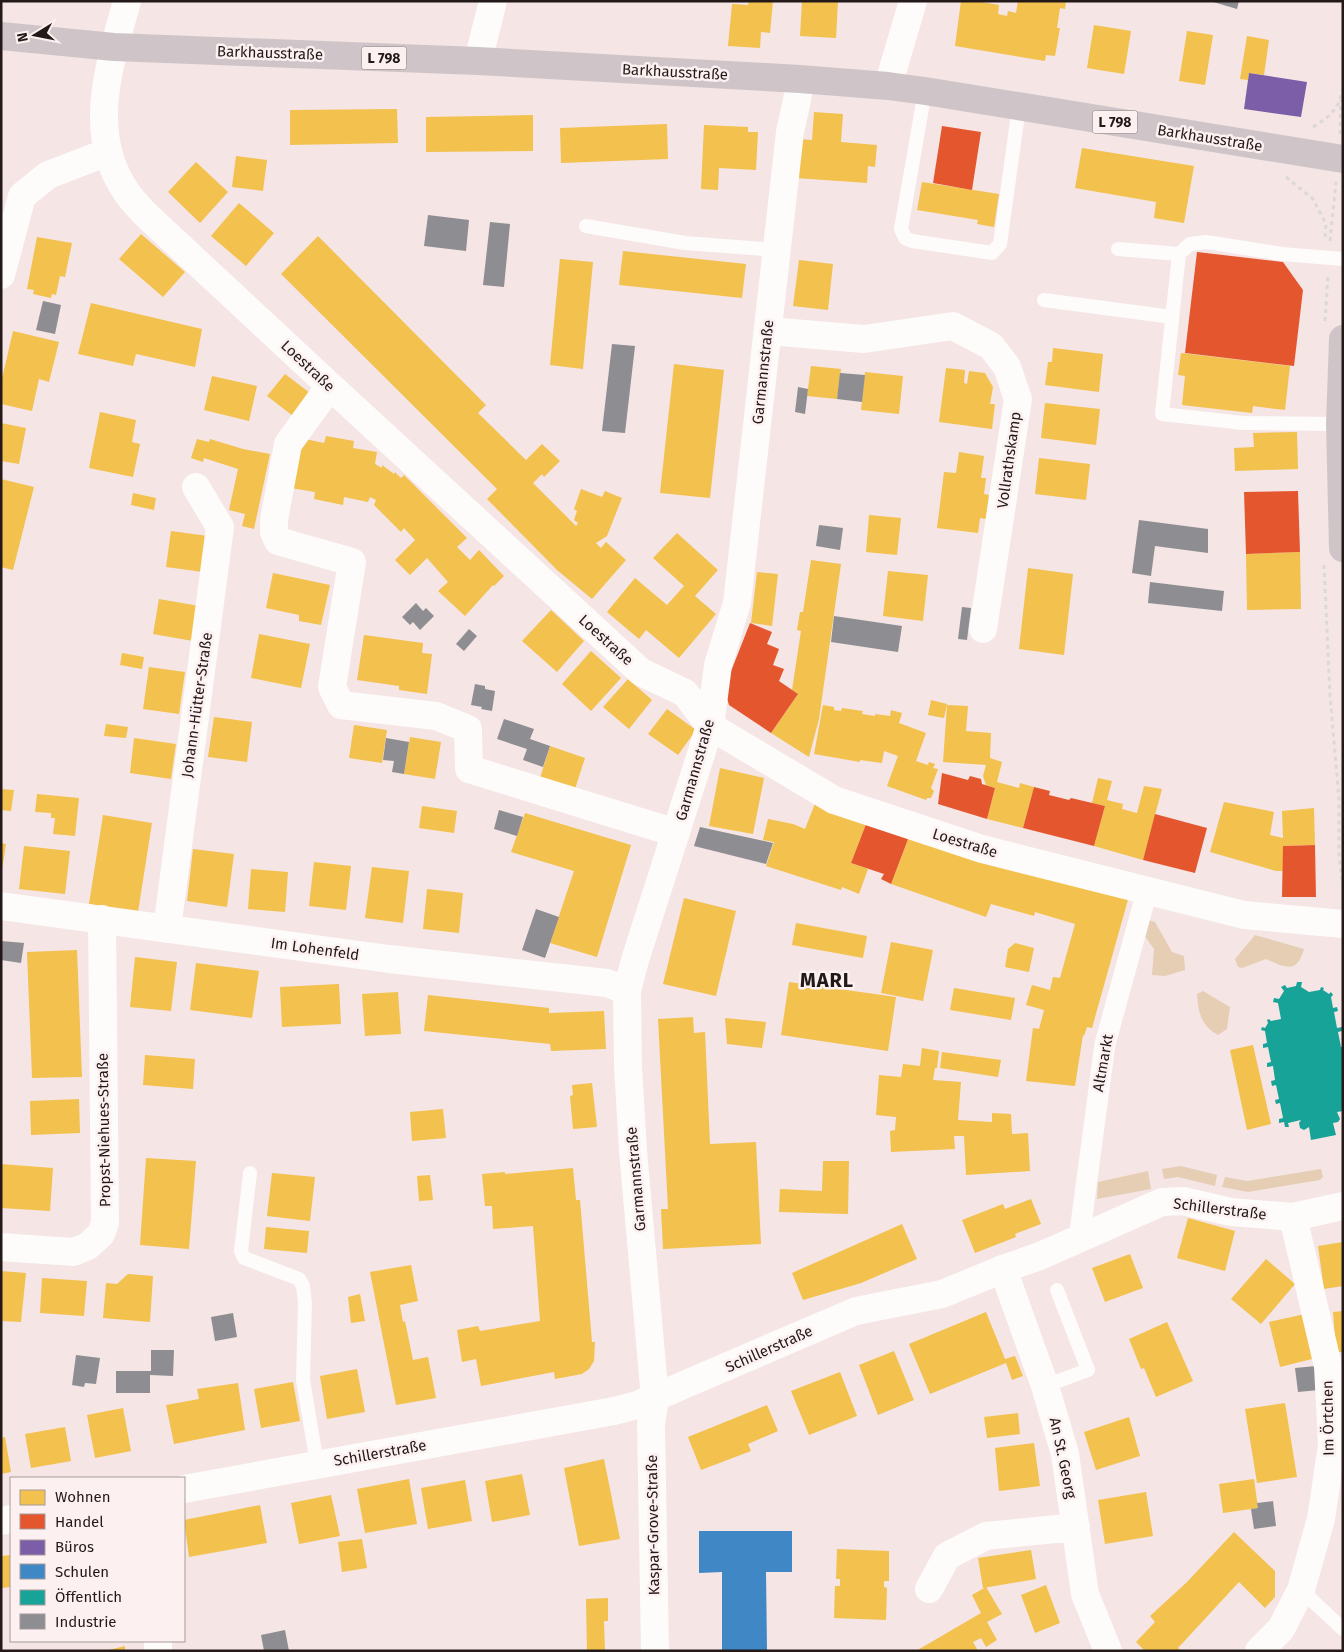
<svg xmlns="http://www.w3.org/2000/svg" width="1344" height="1652" font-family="'Fira Sans',sans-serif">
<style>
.green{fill:#e6ceb5}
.homes{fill:#f2c14e}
.shops{fill:#e4572e}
.offices{fill:#7b5ea7}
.schools{fill:#3f88c5}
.public{fill:#17a398}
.industry{fill:#8d8d92}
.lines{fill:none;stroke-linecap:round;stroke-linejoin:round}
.path{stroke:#dcd8d8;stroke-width:3;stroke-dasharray:4 4;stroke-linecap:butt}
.service{stroke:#fefbfb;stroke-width:14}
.pedestrian{stroke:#fefbfb;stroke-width:21}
.minor{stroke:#fefbfb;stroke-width:28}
.tertiary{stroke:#fefbfb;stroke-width:28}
.primary{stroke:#cfc5c8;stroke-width:28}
.labels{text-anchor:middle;stroke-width:5;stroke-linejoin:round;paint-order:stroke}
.shield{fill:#fcf1f0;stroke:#645a5a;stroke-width:1}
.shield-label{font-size:14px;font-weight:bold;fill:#231919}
.street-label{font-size:15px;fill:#231919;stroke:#fcf1f0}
.district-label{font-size:20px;font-weight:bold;letter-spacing:1px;fill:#231919;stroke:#fcf1f0}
</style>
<rect width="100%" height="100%" fill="#f5e5e4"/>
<path class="green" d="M1148 920 1155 922 1172 952 1184 956 1185 970 1165 976 1152 975 1154 949 1144 935Z
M1255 935 1304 949C1297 974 1286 968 1266 959L1242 968 1238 967 1235 959Z
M1203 991 1230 1007 1227 1029 1218 1035C1201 1026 1198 1012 1197 994Z
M1181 1166 1217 1175 1215 1186 1178 1177 1164 1179 1162 1169Z
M1321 1169 1323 1177 1320 1180 1248 1192 1222 1187 1225 1177 1247 1181Z
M1148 1171 1151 1189 1097 1199 1098 1182Z"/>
<path class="homes" d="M749 1H773L770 33 761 32 760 48 728 46 732 4 748 5Z
M802 1H838L836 38 800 36Z
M961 1H976L999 5 998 14 1007 16 1008 11 1016 13 1018 1H1066L1065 9 1060 8 1057 28H1060L1055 56 1046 55 1045 61 955 46Z
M1094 25 1131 31 1124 74 1087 68Z
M1187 31 1213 35 1205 85 1179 81Z
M1247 36 1269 40 1264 75 1249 73 1248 80 1240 79Z
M397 109 398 143 290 145V110Z
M814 112 843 114 841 142 877 145 875 167 868 166 867 183 796 178 798 139 812 140Z
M533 115V151L426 152V117Z
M667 124 668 159 561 163 560 128Z
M704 125 748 127V132H758L756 170 719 168 718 190 701 189Z
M1082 148 1194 166 1184 223 1154 218 1156 202 1075 188Z
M236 156 267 160 263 191 232 187Z
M196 162 228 192 200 223 168 192Z
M922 182 999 194 994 227 977 224 978 220 917 210Z
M239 203 274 233 246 266 211 236Z
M141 234 185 272 163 297 119 259Z
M318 236 486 405 478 413 526 460 542 444 560 461 544 477 542 474 533 483 576 526 578 523 574 520 577 511 574 509 581 489 602 497 605 491 622 498 607 536 596 543 601 548 606 542 626 560 592 599 557 570 487 499 497 489 281 274Z
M37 237 72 243 65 277 60 276 56 295 52 294 51 298 33 294 34 290 27 289Z
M623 251 746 264 742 298 619 285Z
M560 259 593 262 583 369 550 365Z
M799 260 833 264 828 310 793 306Z
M91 303 202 329 195 367 136 354 133 366 78 354Z
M13 331 59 342 49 382 39 379 32 411 1 404V383Z
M1053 348 1103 354 1099 392 1045 385 1048 362H1052Z
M1181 353 1290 366 1285 410 1253 406 1252 413 1182 405 1185 376 1178 375Z
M674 364 724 370 710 498 660 493Z
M811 366 841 369 837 399 807 396Z
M946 368 965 370 964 383 967 384 969 371 985 373 993 387 990 404H995L992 429 939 422Z
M865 372 903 376 899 414 861 410Z
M285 374 310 393 293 416 267 396Z
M212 376 257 386 249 421 204 410Z
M1045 403 1100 409 1096 445 1041 438Z
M100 412 136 420 132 442 140 444 133 477 89 468Z
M1 423 26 428 19 464 1 461Z
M1297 432 1298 469 1235 471 1234 448 1254 447 1253 433Z
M326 436 354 441 353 448 377 452 375 464 382 468V465L394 474 395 472 401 478 404 475 467 538 457 547 470 560 479 550 504 576 494 586 493 585 465 616 438 591 448 582 427 558 410 575 395 560 415 540 404 528 401 532 374 505 376 500 370 497 368 502 344 497 343 505 314 499 315 492 291 488 300 438 324 443Z
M197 439 209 442 210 439 243 449 270 454 254 529 242 526 245 514 229 510 238 469 204 458 203 462 191 458Z
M959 452 984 456 981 478H986L984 494 989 495 986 519 980 518 978 533 937 528 944 472 956 473Z
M1039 458 1090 464 1086 500 1035 494Z
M1 479 34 487 13 570 1 567Z
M133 493 156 498 154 510 131 505Z
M869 515 901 518 897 555 866 552Z
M171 531 208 536 203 572 166 567Z
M677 533 718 570 695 596 716 614 679 658 646 630 639 639 607 612 635 578 667 605 684 586 653 558Z
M1300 552 1301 609 1247 610 1246 554Z
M811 560 841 564 819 719 809 757 771 733 798 694 792 690 801 631 797 630 800 612H803Z
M1028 568 1073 574 1064 655 1019 649Z
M888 571 928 575 923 621 883 616Z
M757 572 778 574 772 626 751 623Z
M273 573 330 585 321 625 299 621V615L266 608Z
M159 599 199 606 193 641 153 634Z
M551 610 584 641 557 672 522 641Z
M259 634 310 644 301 688 251 678Z
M364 635 423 643 422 653 432 654 427 694 399 690V686L357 680Z
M591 651 621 678 591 711 562 684Z
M122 653 144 657 142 669 120 665Z
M149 667 185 672 179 714 143 709Z
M628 679 652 700 629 729 603 707Z
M931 700 947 704 944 718 928 715Z
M823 705 834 707V710L841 711 842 708 863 711 862 714 875 716V714L890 716 891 710 902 713 899 723 926 733 916 761 928 765 929 762 935 764 933 768 938 769 931 788 934 791 931 798H927L926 800 887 786 898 756 884 751 882 763 860 760V762L814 754Z
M947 705 968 706 966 731 991 733 990 758 1002 762 997 782 1019 788 1020 783 1034 787 1023 828 987 819 995 788 986 785 983 776 986 765 943 762Z
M667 709 696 730 678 755 648 734Z
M214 717 252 722 247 762 208 757Z
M106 724 128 727 126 738 104 736Z
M354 725 387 730 382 763 349 758Z
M410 737 441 742 435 779 404 774Z
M134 738 176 744 171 779 130 773Z
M550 746 585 758 575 789 540 778Z
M720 768 764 778 753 834 709 826Z
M1098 778 1112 781 1107 800 1123 804 1122 809 1137 813 1144 786 1162 789 1143 860 1094 846 1105 806 1092 803Z
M1 789 14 790 11 811 1 810Z
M37 794 79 798 75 836 53 834 55 818H51V813L35 812Z
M816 801 868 819 851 863 868 869 859 894 842 887 841 890 766 866 774 842 763 840 768 819 793 824 805 829Z
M1224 802 1274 812 1270 835 1283 838 1282 811 1314 808 1315 845 1283 846V871H1276L1210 852Z
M422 806 457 811 454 833 419 828Z
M525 813 631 845 597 957 550 943 574 871 511 852Z
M103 815 152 823 138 912 89 904Z
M910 834 1129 896 1092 1028 1087 1027 1084 1036 1083 1035 1075 1086 1026 1081 1033 1028 1039 1029 1044 1010 1026 1005 1032 985 1050 990 1053 977 1060 978 1075 924 1035 912 1034 916 991 904 986 917 891 884Z
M1 843 6 844 2 870H1Z
M24 846 70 851 65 894 19 889Z
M193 849 234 854 227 907 187 901Z
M314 862 351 866 346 910 309 906Z
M372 867 409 871 403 923 365 918Z
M251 869 288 872 285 912 248 909Z
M427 889 463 893 459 933 423 929Z
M684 898 736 911 716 996 663 984Z
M796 923 867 936 863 958 792 945Z
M891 942 933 950 923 1001 881 993Z
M1015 943 1034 948 1029 972 1005 967 1008 949Z
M77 950 82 1077 32 1078 27 952Z
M135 957 177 962 171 1011 130 1007Z
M196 963 259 971 252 1018 190 1010Z
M789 982 896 997 888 1051 781 1035Z
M339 984 341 1024 282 1027 280 987Z
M954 988 1015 998 1011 1020 950 1010Z
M398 992 401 1034 365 1036 362 994Z
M428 995 549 1008V1013L604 1011 606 1049 551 1051 550 1044 424 1031Z
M693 1017 694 1033 705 1032 710 1144 756 1142 761 1244 663 1249 661 1209H668L658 1019Z
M725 1018 766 1022 762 1048 727 1044Z
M1253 1045 1271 1124 1247 1130 1230 1050Z
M922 1048 939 1051 937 1068H935L933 1080 961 1082 958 1120 992 1122V1113L1011 1114 1012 1134 1028 1133 1030 1171 966 1175 964 1136H954L955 1149 891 1152 890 1131 895 1130 896 1117 876 1115 879 1075 901 1077 903 1064 920 1066Z
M942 1052 1001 1060 998 1077 940 1068Z
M145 1055 195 1059 193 1089 143 1085Z
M592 1083 597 1127 573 1129 570 1096 573 1095 572 1085Z
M79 1099 80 1133 31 1135 30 1101Z
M443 1109 446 1138 412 1141 410 1112Z
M146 1158 196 1161 189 1249 140 1245Z
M823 1161H849L848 1214 779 1212 780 1189 822 1191Z
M1 1164 53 1168 50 1211 1 1208Z
M573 1168 576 1200H580L592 1342H595L594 1361 589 1369 582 1374 555 1379 554 1372 481 1386 476 1359 462 1362 457 1330 478 1326 480 1331 540 1321 533 1226 493 1229 492 1206H485L482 1174 505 1172V1174Z
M272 1173 315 1177 310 1221 267 1216Z
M430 1175 433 1200 419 1201 417 1176Z
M1031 1199 1041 1224 1015 1234 1016 1237 975 1253 962 1220 1003 1204 1005 1209Z
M1188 1218 1235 1231 1225 1271 1177 1258Z
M902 1224 917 1259 861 1283 803 1300 792 1273Z
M266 1227 309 1231 307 1253 264 1249Z
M1343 1242V1286L1324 1289 1318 1246Z
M1130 1254 1143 1288 1105 1302 1092 1268Z
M1266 1259 1295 1284 1261 1324 1231 1299Z
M411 1265 418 1301 400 1305 403 1322 405 1321 413 1360 428 1357 436 1398 396 1405 370 1272Z
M1 1271 26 1273 21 1322 1 1321Z
M128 1274 153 1276 150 1322 103 1318 106 1283 117 1284Z
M42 1278 87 1281 84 1316 40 1313Z
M360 1294 365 1321 351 1323 348 1297Z
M1343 1311V1352H1336L1333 1312Z
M986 1312 1005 1359 1015 1356 1023 1376 1012 1380 1006 1363 930 1394 909 1344Z
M1305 1314 1316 1358 1280 1367 1269 1322Z
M1167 1322 1193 1381 1156 1397 1144 1368 1141 1369 1129 1339Z
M894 1351 914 1400 878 1415 859 1365Z
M357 1369 365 1412 327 1419 320 1376Z
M840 1372 857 1416 809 1435 791 1391Z
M293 1382 300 1421 261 1428 254 1389Z
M238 1383 245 1430 174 1444 166 1405 199 1399 197 1389Z
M1285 1403 1297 1477 1257 1483 1245 1409Z
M767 1405 778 1431 748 1444 751 1451 701 1470 688 1437Z
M123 1408 131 1451 95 1458 87 1415Z
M1018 1413 1020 1434 987 1438 984 1417Z
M1129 1417 1140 1456 1096 1470 1084 1432Z
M65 1427 71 1461 31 1468 25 1434Z
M5 1437 11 1472 1 1474V1438Z
M1034 1443 1040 1486 999 1491 995 1448Z
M604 1459 620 1539 579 1546 564 1468Z
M522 1474 530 1515 492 1522 485 1481Z
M409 1479 417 1524 365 1533 357 1489Z
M1254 1479 1258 1508 1223 1513 1219 1484Z
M465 1480 472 1521 428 1529 421 1488Z
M1146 1492 1153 1536 1105 1544 1098 1500Z
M331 1495 340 1536 299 1544 291 1503Z
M260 1505 267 1543 189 1557 184 1520Z
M1234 1532 1275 1571V1597L1265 1608 1239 1582 1178 1648 1181 1651H1145L1136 1642 1155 1622 1150 1616 1187 1582Z
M362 1539 367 1568 342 1572 338 1542Z
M837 1549 889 1551V1581H884V1587L887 1588 886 1620 834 1618 835 1586H840V1579H836Z
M1031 1550 1036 1579 983 1588 978 1558Z
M11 1555V1587L1 1588V1556Z
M1046 1585 1060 1623 1035 1633 1021 1595Z
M986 1587 1002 1614 987 1622 997 1640 986 1647 981 1638 973 1642 978 1651H916L981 1613 972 1595Z
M608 1598V1621H604L605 1651H587L586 1599Z
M125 1646V1651H109V1650Z"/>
<path class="shops" d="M942 126 981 132 972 190 933 183Z
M1197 252 1283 262 1303 290 1294 366 1185 353Z
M1298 491 1300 552 1246 554 1244 492Z
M750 623 772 632 767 644 779 649 773 665 784 669 779 681 798 694 771 733 729 705 724 689Z
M942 773 968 780 970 776 981 779 982 784 995 788 987 819 938 804Z
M1034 787 1050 791 1049 795 1069 800 1071 798 1105 806 1094 846 1023 828Z
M1155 814 1207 828 1195 873 1143 860Z
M868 819 910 834 891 884 881 879 884 874 851 863Z
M1315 845 1316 897H1282L1283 846Z"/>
<path class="offices" d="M1249 73 1307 82 1301 117 1244 109Z"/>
<path class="schools" d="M699 1531H792V1572H766L767 1651H722V1572L699 1573Z"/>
<path class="public" d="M1297 982H1302L1301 987 1309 992 1320 990 1321 987 1324 988 1323 990 1329 994 1331 992 1333 995 1331 997 1333 1008 1337 1007 1338 1011 1334 1012 1337 1028 1342 1027V1031L1338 1032 1341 1047H1343V1111L1337 1112 1340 1119 1338 1122 1333 1123 1336 1135 1311 1140 1309 1127 1304 1130 1300 1128 1299 1123 1301 1120 1288 1123 1289 1127H1285L1284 1122 1279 1123V1119L1283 1118 1280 1103 1276 1104 1275 1100 1279 1099 1276 1085 1272 1086 1271 1081 1275 1080 1273 1066 1267 1067V1063L1271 1062 1268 1047 1263 1048V1044L1267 1043 1265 1031 1261 1030 1262 1027 1265 1028 1268 1023 1267 1020 1269 1019 1271 1021 1281 1019 1278 1003 1273 1002 1274 998 1279 999 1284 991 1281 987 1285 985 1287 988 1296 986Z"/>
<path class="industry" d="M1210 1H1239L1237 9Z
M428 215 469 220 466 251 424 246Z
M490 222 510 224 504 287 483 285Z
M43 301 61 305 55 334 36 330Z
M612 344 635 346 625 433 602 431Z
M840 373 865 375 862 402 837 399Z
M798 387 808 389 805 414 795 412Z
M1139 520 1208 529V553L1155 546 1151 576 1132 573Z
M819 525 843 528 840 550 816 546Z
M1150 582 1224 591 1222 611 1148 603Z
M416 603 423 611 426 608 434 616 420 630 413 622 410 625 402 617Z
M962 607 971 608 967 640 958 639Z
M834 616 902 626 898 652 831 642Z
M469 629 477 636 464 651 456 644Z
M475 684 485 686V689L495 691 492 711 481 709 482 707 471 705Z
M504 719 534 729 530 739 550 746 543 767 523 760 527 749 497 739Z
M386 738 409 742 404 774 392 772 394 761 383 760Z
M499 810 523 817 517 836 494 829Z
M700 827 773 843 766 864 694 846Z
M536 909 559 917 545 958 522 950Z
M1 941 24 943 21 963 1 960Z
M233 1313 237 1337 215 1341 211 1317Z
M151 1350H174L173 1376 150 1375V1393H116V1371H151Z
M76 1355 100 1358 96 1384 85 1383 84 1387 72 1385Z
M1316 1366 1319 1390 1298 1392 1295 1368Z
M1273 1501 1276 1526 1254 1529 1251 1509 1258 1508 1257 1503Z
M285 1630 289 1651H264L261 1635Z"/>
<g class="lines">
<path class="path" d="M1313 127C1330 116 1339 110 1343 88
M1340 134 1341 100
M1286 177 1313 199 1326 224 1325 239
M1330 241 1336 182
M1325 321 1328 275
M1324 565 1330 696 1339 799V855L1343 887"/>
<path class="service" d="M925 91 901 229 905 238 912 241 992 253 1000 244 1019 107
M586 226 685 243 777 250
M1118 249 1179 254 1190 244 1206 242 1282 254 1343 259
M1179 254 1162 414 1243 423 1340 424
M1044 300 1172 317
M250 1173 241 1251 244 1258 299 1279 303 1286 305 1303 303 1380 317 1464
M1045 1386 1088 1370 1057 1290
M1301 1590 1343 1629"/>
<path class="pedestrian" d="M1079 1239 1105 1044 1147 891"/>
<path class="minor" d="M127 1C110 64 85 133 127 193 132 200 138 206 144 213L330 386 641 672 685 693 710 726 834 800 982 849 1244 915 1343 924
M478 61 493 1
M888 86 913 1
M1 275 22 196 48 175 108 152
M768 331 864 339 953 326 991 346 1007 367 1018 399 983 629
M330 386 288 444 274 520V532L278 541 352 562 332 687 341 705 436 716 468 729 469 769 676 833
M1 906 389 959 607 983 627 991
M167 929 220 527 196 487
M1 1247 74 1252 88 1246 101 1234 105 1223 102 919
M1003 1269 1045 1386 1065 1454 1085 1594 1108 1651
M929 1589 947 1556 986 1536 1076 1527
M158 1651V1641
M655 1651 651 1424 655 1399 633 1151 628 1067 627 991 635 960 710 726 718 665 737 603 790 132 797 100 800 79
M1259 1651 1281 1629 1301 1590 1321 1519 1332 1445 1328 1366 1293 1217"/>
<path class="tertiary" d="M184 1489 614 1411 637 1405 856 1311 942 1294 1003 1269 1040 1256 1162 1202 1183 1201 1231 1212 1293 1217 1343 1206
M1 1521 11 1519"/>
<path class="primary" d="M1 36 114 47 478 61 800 79 888 86 925 91 1343 159
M1343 339 1340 424 1343 548"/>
</g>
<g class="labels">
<g class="shield">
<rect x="361.5" y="46.5" width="45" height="23" rx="4"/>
<rect x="1092.5" y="110.5" width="45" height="23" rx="4"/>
</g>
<g class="shield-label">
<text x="384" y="63">L 798</text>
<text x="1115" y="127">L 798</text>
</g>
<g class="street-label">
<text transform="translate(270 53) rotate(2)" y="5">Barkhausstraße</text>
<text transform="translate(675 72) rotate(3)" y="5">Barkhausstraße</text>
<text transform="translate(1210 138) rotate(9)" y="5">Barkhausstraße</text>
<text transform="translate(308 366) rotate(43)" y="5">Loestraße</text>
<text transform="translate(763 372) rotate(-84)" y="5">Garmannstraße</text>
<text transform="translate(1009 460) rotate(-82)" y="5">Vollrathskamp</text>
<text transform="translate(606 640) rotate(42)" y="5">Loestraße</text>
<text transform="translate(197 705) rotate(-82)" y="5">Johann-Hütter-Straße</text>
<text transform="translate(695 770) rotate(-74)" y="5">Garmannstraße</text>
<text transform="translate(965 843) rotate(17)" y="5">Loestraße</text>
<text transform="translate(315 949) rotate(8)" y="5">Im Lohenfeld</text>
<text transform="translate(1103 1063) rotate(-80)" y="5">Altmarkt</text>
<text transform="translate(104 1130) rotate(-91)" y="5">Propst-Niehues-Straße</text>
<text transform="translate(636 1179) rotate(-95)" y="5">Garmannstraße</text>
<text transform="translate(1220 1209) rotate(7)" y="5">Schillerstraße</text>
<text transform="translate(769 1349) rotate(-24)" y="5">Schillerstraße</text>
<text transform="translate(1328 1418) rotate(-91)" y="5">Im Örtchen</text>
<text transform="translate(380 1453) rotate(-10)" y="5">Schillerstraße</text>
<text transform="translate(1063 1458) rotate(78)" y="5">An St. Georg</text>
<text transform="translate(653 1525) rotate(-91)" y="5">Kaspar-Grove-Straße</text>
</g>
<g class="district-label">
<text x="827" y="987">MARL</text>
</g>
</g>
<rect width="1344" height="1652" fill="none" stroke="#231919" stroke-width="5"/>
<rect x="10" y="1477" width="175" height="165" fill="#fcf1f0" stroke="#a59b9a"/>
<rect x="20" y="1490" width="25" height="15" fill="#f2c14e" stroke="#a59b9a"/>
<text x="55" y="1502" font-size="15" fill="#231919">Wohnen</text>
<rect x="20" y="1514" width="25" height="15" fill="#e4572e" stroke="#a59b9a"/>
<text x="55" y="1527" font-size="15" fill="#231919">Handel</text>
<rect x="20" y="1540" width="25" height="15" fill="#7b5ea7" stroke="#a59b9a"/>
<text x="55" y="1552" font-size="15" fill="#231919">Büros</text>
<rect x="20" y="1564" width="25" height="15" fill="#3f88c5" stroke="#a59b9a"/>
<text x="55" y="1577" font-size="15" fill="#231919">Schulen</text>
<rect x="20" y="1590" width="25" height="15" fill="#17a398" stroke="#a59b9a"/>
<text x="55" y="1602" font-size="15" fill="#231919">Öffentlich</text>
<rect x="20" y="1614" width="25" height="15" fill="#8d8d92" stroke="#a59b9a"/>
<text x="55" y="1627" font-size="15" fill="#231919">Industrie</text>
<g transform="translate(35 35) rotate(260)" stroke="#fcf1f0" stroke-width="4" paint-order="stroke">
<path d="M0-4L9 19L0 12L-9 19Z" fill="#231919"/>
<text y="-8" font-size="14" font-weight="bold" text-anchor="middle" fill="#231919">N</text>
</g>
</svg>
